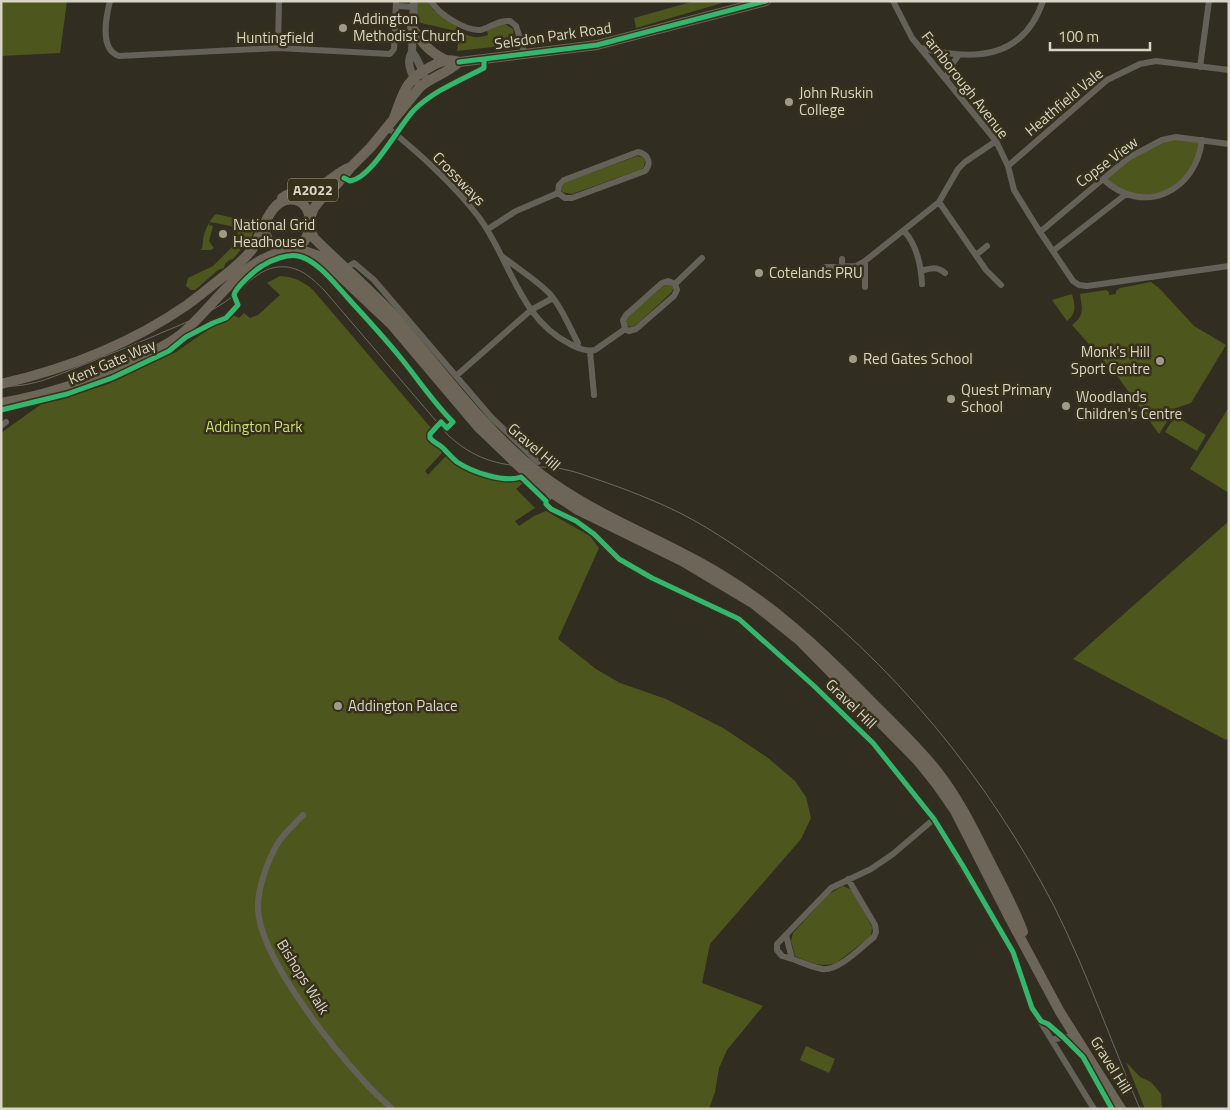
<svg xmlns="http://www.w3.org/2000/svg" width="1230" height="1110" font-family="'Titillium Web',sans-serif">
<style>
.green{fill:#4d571d}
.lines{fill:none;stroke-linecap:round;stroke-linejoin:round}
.minor{stroke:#646258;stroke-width:6}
.tertiary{stroke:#646258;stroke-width:8}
.primary{stroke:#6c6558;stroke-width:10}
.tram{stroke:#6d6a62;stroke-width:1}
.cycleway-casing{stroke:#37311b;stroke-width:8}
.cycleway{stroke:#33b770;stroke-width:5}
.poi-dot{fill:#9e9b8d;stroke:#37311b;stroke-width:2}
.labels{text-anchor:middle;stroke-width:5;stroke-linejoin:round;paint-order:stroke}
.shield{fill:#37311b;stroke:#a8a493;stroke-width:1}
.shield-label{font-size:14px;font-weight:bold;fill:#d8d5c7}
.poi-label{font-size:15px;fill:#d8d5c7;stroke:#37311b;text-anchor:start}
.street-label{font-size:15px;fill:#d8d5c7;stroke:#37311b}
.park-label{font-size:15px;fill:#c8df6e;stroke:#37311b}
</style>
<rect width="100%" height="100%" fill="#312e21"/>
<path class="green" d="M1 1H67L60 53 1 56Z
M418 1H428L433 10 457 25 456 31 417 22Z
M695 1H729L636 28 634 18Z
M503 23 513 29 514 41 510 45 457 51 460 32C470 37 477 39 488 35L487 31Z
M1162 140H1202L1196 164 1170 191 1137 197 1103 179 1128 158Z
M637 156 642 157 645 160 644 167 642 169 572 194 562 192 561 187 566 182Z
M216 214 238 219H252L256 223 252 236 233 259 229 260 225 264 224 268 218 270 195 290H191L186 286 188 278 213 266 235 244 239 236 236 227 210 222 209 225 213 226 209 241 214 248 211 250H201C204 246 202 241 204 235 206 228 211 218 216 214Z
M280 276C294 277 303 281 313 290L431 428 427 435 428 440 443 452 425 471 428 475 446 456C460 470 501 485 521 479L524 482 516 489 535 508 515 521 519 526 534 516 546 511 590 536 599 548 558 639 596 669 620 683 666 699 723 728 768 758 795 781 806 797 811 818 801 839 710 944 702 983 763 1006 727 1050 719 1068 715 1092 709 1109H1V433L43 403 106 385 176 352 212 327 228 321 231 316H235L239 318 244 313 250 318 258 315 280 295 267 283Z
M1151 282 1160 289 1194 326 1226 345 1191 403 1176 408 1159 434 1118 377 1072 325C1085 315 1082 309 1080 294L1106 290 1109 292V295L1116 294V291L1120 288Z
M666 284 673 285 674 288 671 293 636 325 632 327 626 326 625 324 626 318Z
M1072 294C1075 305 1077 313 1067 321L1052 300Z
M1229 407V493L1190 469Z
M1175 416 1206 435 1197 451 1165 432Z
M1229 521V738L1226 740 1073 659Z
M843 886 852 890 872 927 871 936 836 963C822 968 808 962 795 956L791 941 793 933 829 894Z
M806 1046 835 1059 829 1073 800 1060Z
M1126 1062 1140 1077 1151 1082 1161 1094 1162 1109H1145Z"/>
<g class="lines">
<path class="minor" d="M110 1C106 17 99 49 119 56L278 48 390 54 394 49 396 1
M431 1C438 14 466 31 480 30 490 29 495 20 510 21L516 26 525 54
M893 1 912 38 996 141 1008 166 1014 190 1040 232 1073 281 1079 285 1087 286 1229 266
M396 6 414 7
M278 48 279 1
M921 48C973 61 1023 60 1043 1
M1200 67 1209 1
M946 79 950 67 958 56
M388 128C419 153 453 184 478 216 510 258 518 318 570 344 578 348 586 352 595 350L625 329 629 331 636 329 674 296 677 290 675 284 668 281 662 283 626 315 623 320 625 329
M1008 166 1107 80 1140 64 1156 61 1229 70
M344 178 350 181C372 178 398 127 414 110 435 90 459 81 484 68V59
M1103 179C1143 217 1196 192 1202 140
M939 202 986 270 1001 285
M488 229 516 211 558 193 565 198H572L645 171C652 163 648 154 638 152L564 180 559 185 558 193
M904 231C917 245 921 265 922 284
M1040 232 1128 158 1162 140 1176 137 1229 144
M1053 251 1126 194
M976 255 987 246
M503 257C518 269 535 279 549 293 562 307 569 327 578 343L576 347
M842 259V267
M865 261V287
M826 267 856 266 865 261 939 202 958 169 965 162 996 141
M346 268 354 263 374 280 491 417 538 462
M921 271C931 268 937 266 945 273
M675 284 702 258
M590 351 594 395
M456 376 531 310 553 298
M1 426 6 422
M552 493 546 501 547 506 576 521 594 534 619 559 652 578 739 619 813 685 873 743 934 819 1013 952 1032 1008 1094 1109
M303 815C295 824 284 833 278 843 268 859 257 890 258 909 260 957 329 1043 362 1079 371 1090 382 1099 392 1109
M786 935 792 959C801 962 812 967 822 969 838 972 861 947 874 937L876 932 875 925 848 879
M792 959 782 956 777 950V944L831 888 871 869 893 854 934 819
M1052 1040 1063 1037H1076"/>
<path class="tertiary" d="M414 1 412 52C406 62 410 72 416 81
M412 52C419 59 421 71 427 81"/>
<path class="primary" d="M412 27C421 42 430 53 446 60
M394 118C404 91 405 80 432 66 441 61 449 58 459 62L597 45 766 1
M282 198C291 190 302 194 313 190 327 185 336 172 351 167
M310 218 314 208 321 199 337 184 351 167 371 147 420 87C431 77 448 73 459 62
M309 227 314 238C342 266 372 291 398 320 443 372 484 430 539 473 594 516 661 538 720 574 773 606 817 646 860 690 886 717 914 742 937 771 960 800 976 835 993 868 1004 889 1015 910 1023 932
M263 229 270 243 282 251
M298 249 319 256 391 324 479 428 526 473 552 493 578 510 682 561 754 604 799 640 917 760 937 785 955 811 1009 917 1060 1012 1121 1109
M1 384C66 369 132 343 187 305 201 295 215 283 229 272 237 265 247 257 253 248 262 233 271 194 295 200 315 205 313 236 299 247 294 251 287 250 281 252 236 264 213 309 179 336 165 347 148 354 132 361 89 381 47 395 1 403"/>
<path class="tram" d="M1 386C29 388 53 377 78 367 103 357 128 347 152 337 176 326 203 317 225 302 242 291 256 269 278 267 298 265 311 277 324 290L448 435C474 459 497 465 531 467 543 467 556 467 567 470 577 472 587 476 596 479 625 489 654 500 682 514 715 531 746 553 776 575 893 663 987 777 1054 906 1087 972 1111 1042 1140 1109"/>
<g class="cycleway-casing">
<path id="cycleway" d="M459 62 597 45 766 1
M344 178 350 181C372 178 398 127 414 110 435 90 459 81 484 68V59
M1 410 67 394 112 378 169 351 186 337 213 323 226 318 238 305 234 295C235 288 255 270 262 266 271 260 287 254 298 256 316 259 336 285 347 297 365 317 383 336 400 357 418 379 433 402 453 422L447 428 441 422 430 434V438C434 443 439 444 443 448 447 452 452 458 457 462 472 472 504 483 521 477L546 501V504L551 509 576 521 594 534 619 559 652 578 739 619 813 685 873 743 934 819 963 866 1013 952 1032 1008 1041 1021 1048 1024 1063 1037 1083 1057 1112 1109"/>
</g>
<use href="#cycleway" class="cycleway"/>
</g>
<g class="poi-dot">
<circle cx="343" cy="28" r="5"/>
<circle cx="789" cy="102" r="5"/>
<circle cx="223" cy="234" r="5"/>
<circle cx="759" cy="273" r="5"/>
<circle cx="853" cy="359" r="5"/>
<circle cx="1160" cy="361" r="5"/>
<circle cx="951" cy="399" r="5"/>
<circle cx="1066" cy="406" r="5"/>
<circle cx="338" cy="706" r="5"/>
</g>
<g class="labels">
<rect class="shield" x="288" y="178.5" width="50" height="23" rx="4"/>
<g class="shield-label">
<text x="313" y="195">A2022</text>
</g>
<g class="poi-label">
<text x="353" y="24">Addington<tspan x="353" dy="17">Methodist Church</tspan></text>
<text x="799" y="98">John Ruskin<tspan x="799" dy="17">College</tspan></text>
<text x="233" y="230">National Grid<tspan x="233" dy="17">Headhouse</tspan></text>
<text x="769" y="278">Cotelands PRU</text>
<text x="1150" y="357" text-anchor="end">Monk's Hill<tspan x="1150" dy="17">Sport Centre</tspan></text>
<text x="863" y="364">Red Gates School</text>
<text x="961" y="395">Quest Primary<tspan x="961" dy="17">School</tspan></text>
<text x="1076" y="402">Woodlands<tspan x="1076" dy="17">Children's Centre</tspan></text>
<text x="348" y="711">Addington Palace</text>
</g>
<g class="street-label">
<text transform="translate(553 36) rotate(-8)" y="5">Selsdon Park Road</text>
<text x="275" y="43">Huntingfield</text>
<text transform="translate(965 85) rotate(52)" y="5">Farnborough Avenue</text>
<text transform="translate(1064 102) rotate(-40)" y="5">Heathfield Vale</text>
<text transform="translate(1107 162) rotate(-37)" y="5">Copse View</text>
<text transform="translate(459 179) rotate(46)" y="5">Crossways</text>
<text transform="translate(112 362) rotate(-23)" y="5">Kent Gate Way</text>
<text transform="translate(534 447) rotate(41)" y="5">Gravel Hill</text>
<text transform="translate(851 704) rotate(44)" y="5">Gravel Hill</text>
<text transform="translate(303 977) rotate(58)" y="5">Bishops Walk</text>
<text transform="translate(1111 1065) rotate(58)" y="5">Gravel Hill</text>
</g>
<g class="park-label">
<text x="254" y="432">Addington Park</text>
</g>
</g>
<rect width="1230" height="1110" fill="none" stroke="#d8d5c7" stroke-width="5"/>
<path d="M1050 42v8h100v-8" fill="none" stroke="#d8d5c7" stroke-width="2.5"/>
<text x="1058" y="42" font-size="15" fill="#d8d5c7" stroke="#37311b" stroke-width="4" paint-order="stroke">100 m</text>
</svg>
